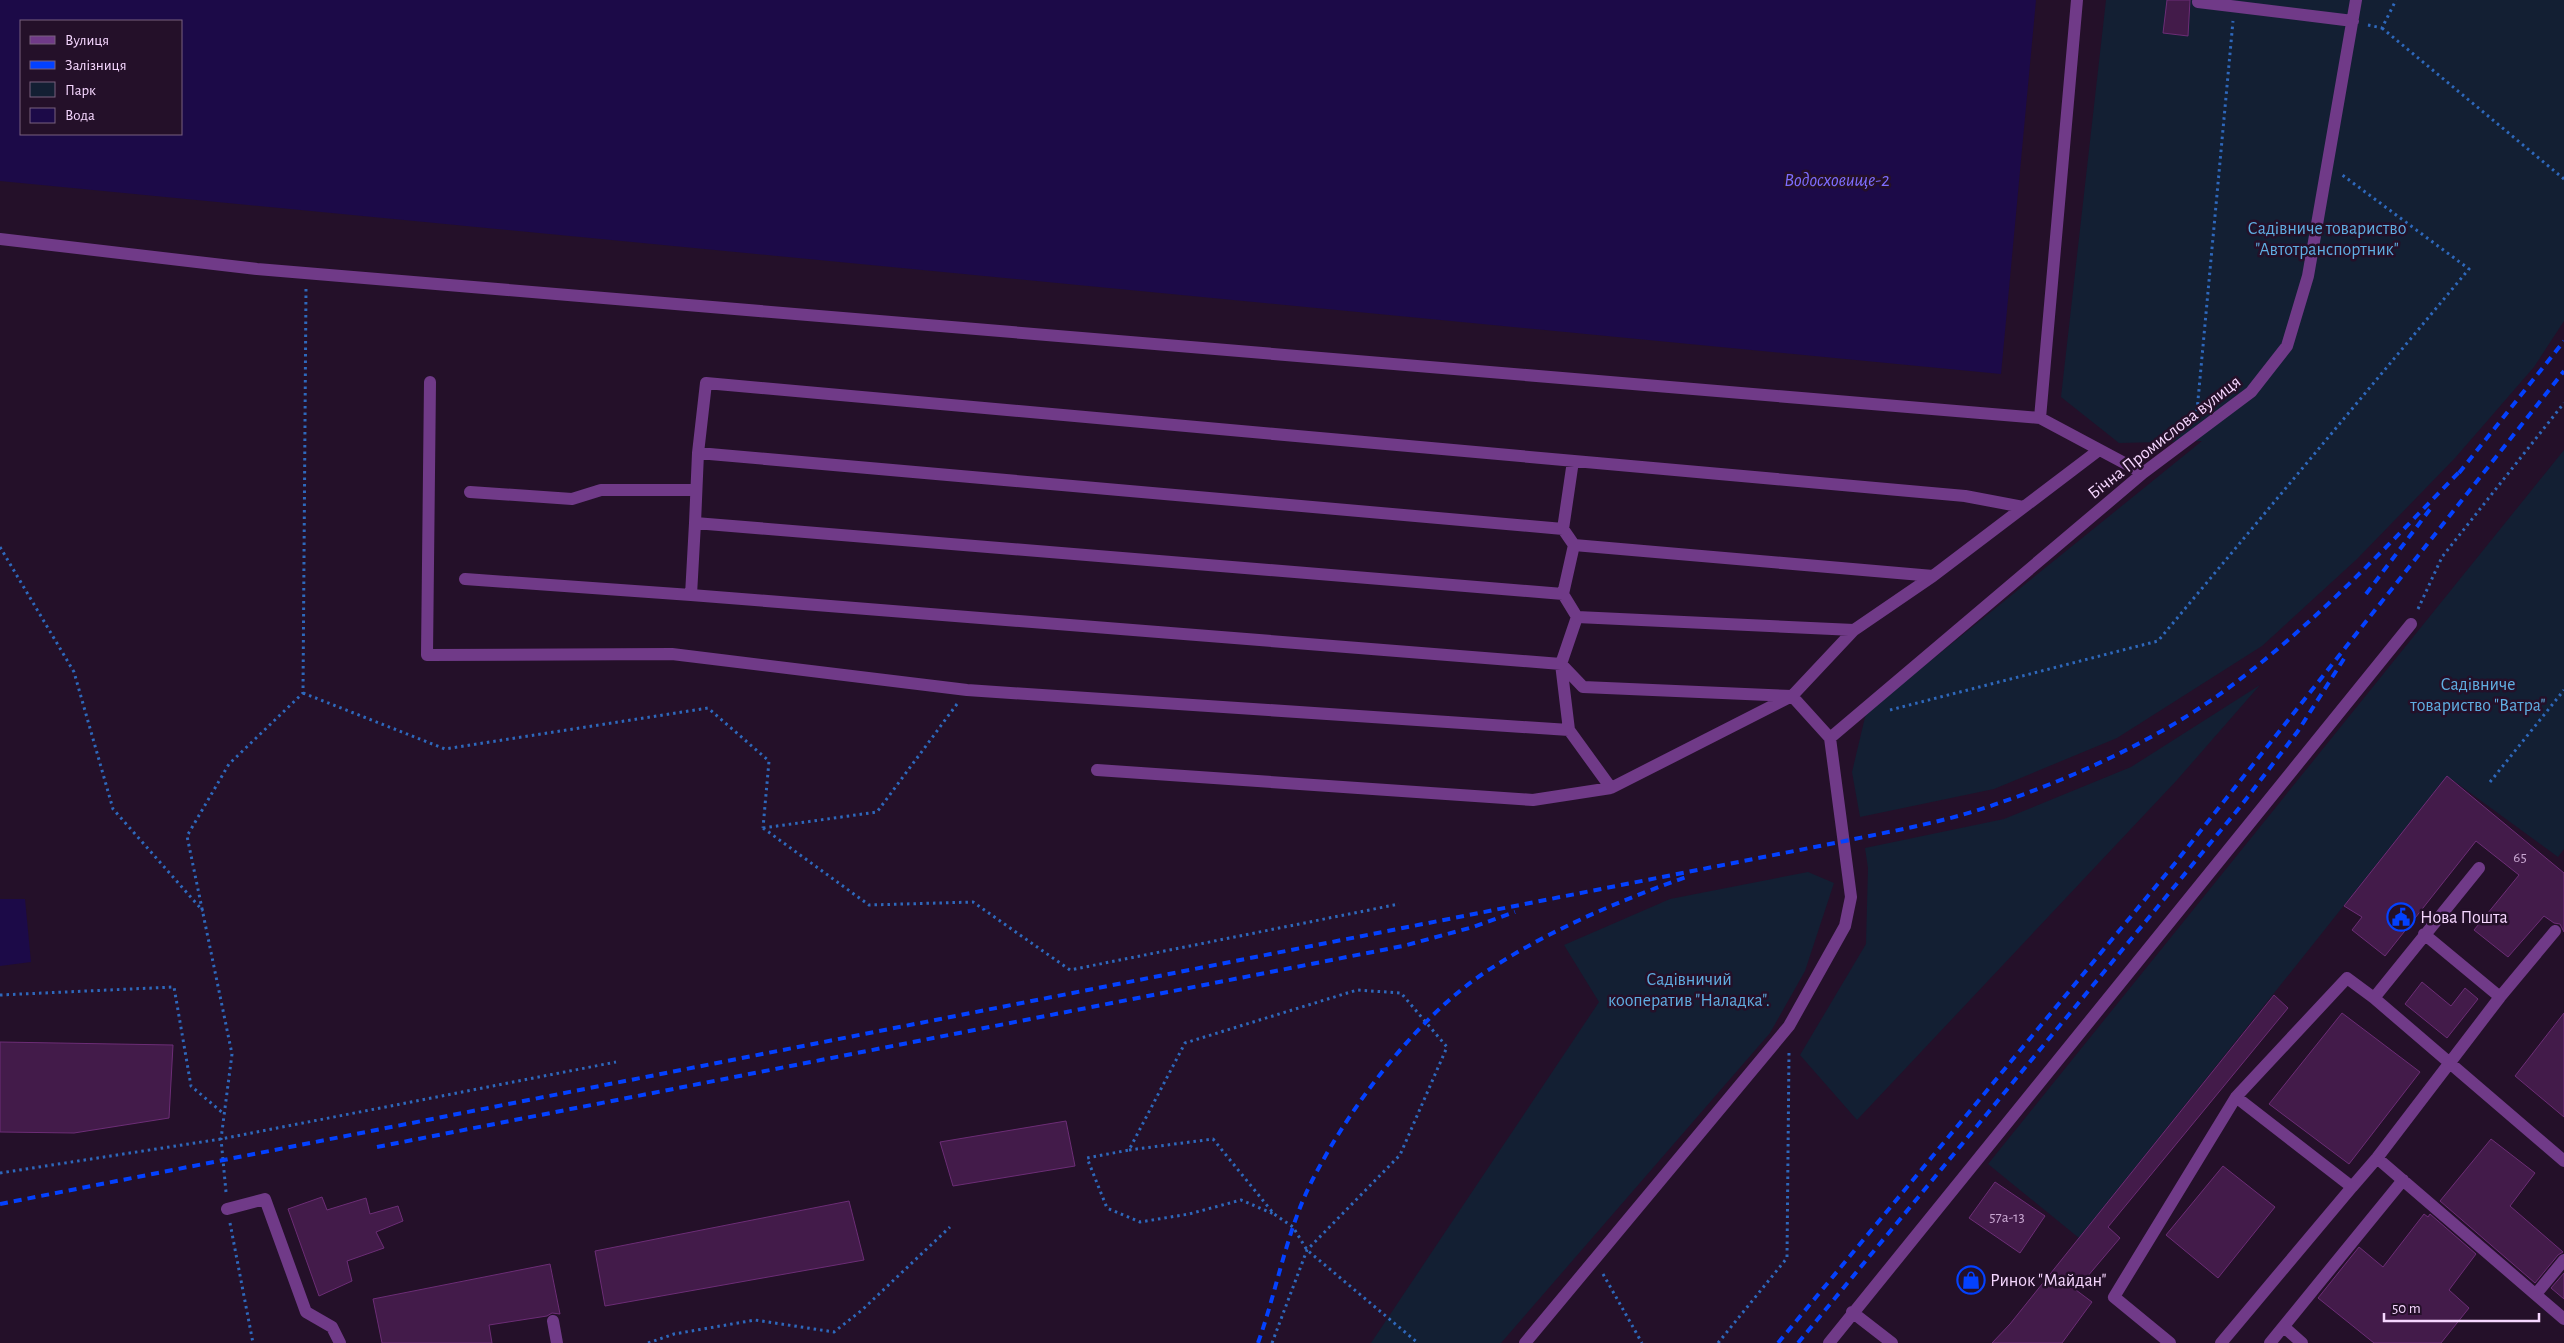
<svg xmlns="http://www.w3.org/2000/svg" width="2564" height="1343" font-family="'Alegreya Sans',sans-serif">
<style>
.green{fill:#131f33}
.water{fill:#1c0a48;fill-rule:evenodd}
.building{fill:#431b4a;stroke:#6c2d76}
.lines{fill:none;stroke-linecap:round;stroke-linejoin:round}
.path{stroke:#2e68bc;stroke-width:3;stroke-dasharray:2.5 4;stroke-linecap:butt}
.minor{stroke:#703a88;stroke-width:12}
.rail{stroke:#0341ff;stroke-width:4;stroke-dasharray:8 6;stroke-linecap:butt}
.labels{text-anchor:middle;stroke-width:5;stroke-linejoin:round;paint-order:stroke}
.number-label{font-size:15px;fill:#c9a8d2}
.park-label{font-size:18px;fill:#60aee2;stroke:#241029}
.street-label{font-size:18px;fill:#f6d7ff;stroke:#241029}
.poi-label{font-size:18px;fill:#f6d7ff;stroke:#241029;text-anchor:start}
.water-label{font-size:19px;font-style:italic;fill:#7e6dff;stroke:#241029}
</style>
<rect width="100%" height="100%" fill="#241029"/>
<path class="green" d="M2106 0H2564V321L2534 367 2455 458 2357 559 2262 646 2117 738 1994 789 1860 817 1852 772 1866 713 2202 441 2119 443 2061 397Z
M2564 450V849L2558 857 2447 776 2079 1238 1988 1164Z
M2260 685 2177 780 1857 1120 1800 1055 1866 944 1868 868 1865 848 2004 819 2131 767Z
M1808 872 1834 883 1805 971 1770 1033 1501 1343H1371L1599 1002 1564 945 1670 899Z"/>
<path class="water" d="M0 0H2036L2001 374 0 181ZM181 21V134H21V21Z
M0 899H25L31 962 0 966Z"/>
<path class="building" d="M2167 0H2190L2188 36 2163 33Z
M2447 776 2564 873V932L2560 924 2554 923 2544 916 2508 957 2474 930 2519 875 2476 841 2385 956 2352 930 2362 917 2344 906Z
M2422 982 2451 1006 2465 988 2478 999 2447 1038 2405 1004Z
M2274 995 2288 1008 2108 1227 2120 1238 2076 1290 2092 1302 2062 1343H1992L2010 1324Z
M2342 1013 2420 1072 2349 1164 2269 1104Z
M2564 1013V1117L2515 1076Z
M0 1042 173 1045 169 1118 74 1133 0 1132Z
M1066 1121 1075 1166 953 1186 940 1142Z
M2491 1139 2535 1173 2510 1206 2563 1252 2558 1255 2535 1283 2440 1201Z
M2223 1166 2275 1207 2218 1278 2166 1235Z
M1995 1182 2045 1216 2020 1253 1969 1218Z
M322 1197 327 1210 366 1198 370 1214 398 1206 403 1221 376 1232 384 1248 347 1261 352 1281 319 1296 288 1209Z
M849 1201 864 1260 605 1306 595 1251Z
M2424 1214 2428 1217 2430 1214 2476 1254 2449 1290 2469 1308 2441 1343H2374L2318 1298 2359 1247 2383 1267Z
M550 1264 560 1314 552 1313 547 1316 489 1325 492 1343H382L373 1299Z
M2564 1273V1299L2551 1288Z"/>
<g class="lines">
<path class="path" d="M2368 25 2382 28 2396 0
M2382 28 2564 179
M2197 411 2233 21
M0 547 74 672 113 809 203 911
M2418 609 2442 557 2564 403
M303 693 445 749 708 708 769 761 763 828
M1890 710 2158 641 2469 269 2341 174
M2490 782 2564 690
M763 828 869 905 973 902 1070 970 1399 904
M763 828 877 812 957 704
M0 995 174 987 191 1086 224 1114
M1129 1150 1213 1139 1274 1214 1293 1227 1307 1250 1418 1343
M0 1173 221 1139 616 1062
M226 1192 221 1139 232 1054 187 836 229 764 303 693 306 288
M230 1223 253 1343
M1603 1274 1642 1343
M648 1343 674 1334 755 1320 834 1332 862 1310 950 1227
M1272 1343 1307 1250 1400 1155 1447 1047 1401 993 1357 990 1185 1043 1129 1150 1087 1158 1107 1208 1140 1222 1189 1214 1241 1200 1274 1214
M1718 1343 1787 1258 1789 1051"/>
<path class="minor" d="M2198 2 2353 21
M0 239 257 269 2040 418 2143 473
M430 382 427 655 672 654 967 690 1569 730 1561 664 1577 617 1563 594 1574 545 1563 529 1573 461
M2040 418 2077 0
M470 492 572 499 601 490H696
M695 523 698 453
M1563 529 698 453 706 383 1965 496 2023 507
M1574 545 1933 576
M465 579 691 595
M1577 617 1854 630 1933 576 2099 450
M1569 730 1611 788
M1830 738 2143 473 2251 392 2287 346 2308 276 2356 0
M1097 770 1533 800 1611 788 1792 696 1854 630
M2479 868 2374 998 2564 1161
M2424 934 2500 997
M2236 1097 2352 1187 2377 1158 2500 997 2555 931
M2377 1158 2564 1319
M227 1209 265 1199 306 1312 332 1327 340 1343
M2536 1294 2564 1260
M1852 1312 1892 1343
M553 1321 557 1343
M2284 1327 2302 1343
M1525 1343 1789 1026 1845 926 1851 897 1830 738 1792 696 1583 687 1561 664 691 595 695 523 1563 594
M1829 1343 2411 624
M2170 1343 2114 1297 2236 1097 2347 978 2374 998
M2221 1343 2352 1187
M2270 1343 2403 1180"/>
<path class="rail" d="M2459 473 2564 341
M2366 594 2431 508
M377 1147 1403 946 1473 927 1515 912
M0 1204 1845 841C1897 830 1950 821 1999 803 2070 779 2149 743 2210 701 2304 636 2383 550 2463 468
M1258 1343C1278 1287 1287 1227 1315 1175 1352 1104 1417 1018 1484 973 1547 931 1618 901 1689 876
M1778 1343 2176 862 2564 371
M1798 1343 2240 807 2298 731 2347 654"/>
</g>
<defs>
<g id="civic-ring" transform="scale(1.4375)"><circle r="9.5" fill="#241029" stroke="#0341ff" stroke-width="1.5"/><path d="M-.6-6.5H3V-4.5H.6V-3L4-1V1h2V6H-6V1h2V-1L-.6-3ZM-1.2 2.5V6h2.4V2.5Z" fill="#0341ff"/></g>
<g id="shop-ring" transform="scale(1.4375)"><circle r="9.5" fill="#241029" stroke="#0341ff" stroke-width="1.5"/><path d="M-5-2.5h2.3a2.7 3.5 0 0 1 5.4 0H5L5.5 6h-11ZM-1.5-2.5h3a1.5 2.3 0 0 0-3 0Z" fill="#0341ff"/></g>
</defs>
<g fill-rule="evenodd">
<use href="#civic-ring" x="2401" y="917"/>
<use href="#shop-ring" x="1971" y="1280"/>
</g>
<g class="labels">
<g class="number-label">
<text x="2520" y="862">65</text>
<text x="2007" y="1222">57а-13</text>
</g>
<g class="park-label">
<text x="2327" y="234">Садівниче товариство<tspan x="2327" dy="21">"Автотранспортник"</tspan></text>
<text x="2478" y="690">Садівниче<tspan x="2478" dy="21">товариство "Ватра"</tspan></text>
<text x="1689" y="985">Садівничий<tspan x="1689" dy="21">кооператив "Наладка".</tspan></text>
</g>
<g class="street-label">
<text transform="translate(2164 437) rotate(-38)" y="6">Бічна Промислова вулиця</text>
</g>
<g class="poi-label">
<text x="2420" y="923">Нова Пошта</text>
<text x="1990" y="1286">Ринок "Майдан"</text>
</g>
<g class="water-label">
<text x="1837" y="186">Водосховище-2</text>
</g>
</g>
<rect x="20" y="20" width="162" height="115" fill="#241029" stroke="#78607f"/>
<rect x="30" y="36" width="25" height="8" fill="#703a88" stroke="#78607f"/>
<text x="65" y="45" font-size="15" fill="#f6d7ff">Вулиця</text>
<rect x="30" y="61" width="25" height="8" fill="#0341ff" stroke="#78607f"/>
<text x="65" y="70" font-size="15" fill="#f6d7ff">Залізниця</text>
<rect x="30" y="82" width="25" height="15" fill="#131f33" stroke="#78607f"/>
<text x="65" y="95" font-size="15" fill="#f6d7ff">Парк</text>
<rect x="30" y="108" width="25" height="15" fill="#1c0a48" stroke="#78607f"/>
<text x="65" y="120" font-size="15" fill="#f6d7ff">Вода</text>
<path d="M2384 1313v8h155v-8" fill="none" stroke="#f6d7ff" stroke-width="2.5"/>
<text x="2392" y="1313" font-size="15" fill="#f6d7ff" stroke="#241029" stroke-width="4" paint-order="stroke">50 m</text>
</svg>
